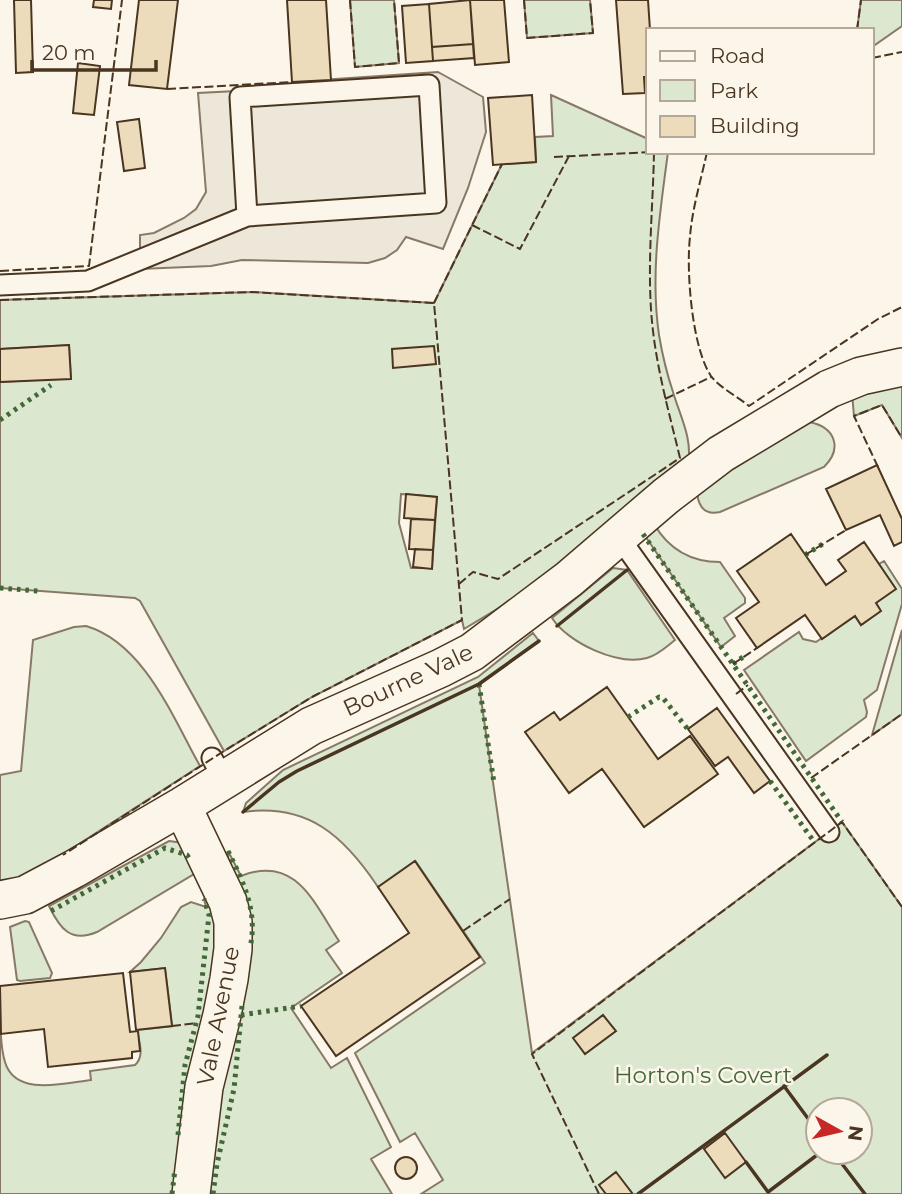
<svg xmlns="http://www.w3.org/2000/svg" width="902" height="1194" font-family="Montserrat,sans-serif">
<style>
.green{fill:#dce7d0;stroke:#887966;stroke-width:2;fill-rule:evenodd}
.parking{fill:#ede7d9;stroke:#887966;stroke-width:2}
.building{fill:#ecdcbc;stroke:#4a3520;stroke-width:2}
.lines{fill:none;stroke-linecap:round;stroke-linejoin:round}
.lane-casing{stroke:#4a3520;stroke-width:23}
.street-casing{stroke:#4a3520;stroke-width:40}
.lane{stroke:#fbf6e9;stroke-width:19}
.street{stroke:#fbf6e9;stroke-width:37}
.hedge{stroke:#436837;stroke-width:5;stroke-dasharray:3.5 5;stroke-linecap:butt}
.fence{stroke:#4a3520;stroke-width:2;stroke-dasharray:9 3.5;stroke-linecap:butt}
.wall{stroke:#4a3520;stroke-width:3.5}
.labels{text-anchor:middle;stroke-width:5;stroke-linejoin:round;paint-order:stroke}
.street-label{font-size:23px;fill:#4a3520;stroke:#fbf6e9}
.park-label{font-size:23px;fill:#436837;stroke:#fbf6e9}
</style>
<rect width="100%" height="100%" fill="#fbf6e9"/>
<path class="green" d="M350 0H394L399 63 355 67Z
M524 0H590L593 33 527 38Z
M861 0H902V26L872 47V30H857Z
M551 95 648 139V152H668C660 213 650 274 659 335 662 353 667 374 673 392 680 416 693 439 688 465L565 568 464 629 462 620 312 697 224 751 140 601 135 598 0 588V382L71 378 69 345 0 349V300L252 292 434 303 502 164 536 162 535 137 553 136ZM401 494 437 497 432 568H411L399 523Z
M902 377V438L882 405 854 416 852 393Z
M809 422C835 427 843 448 824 467L720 512C702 516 697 503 697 488Z
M654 524C668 548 690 562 720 562L745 598V603L724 618 735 636 721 647 643 533Z
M884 561 902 589V604L877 690 864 700 867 712 866 717 806 761 744 670 799 632 803 639 816 642 855 616 861 625 880 611 876 603 879 564Z
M613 568 627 570 675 640C666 647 658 655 647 658 618 666 568 643 552 618Z
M86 626C144 643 173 718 200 766L37 871 0 885V775L21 771 33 640 74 627Z
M902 630V714L872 735Z
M533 633 539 641 479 685 532 1053 842 822 902 907V1194H421L443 1180 415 1133 400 1142 355 1053 485 963 416 862 378 887C344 836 308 803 243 812L246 803 283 770 478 677ZM818 1110H860V1152H818Z
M169 841 183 843 194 874 97 932C71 943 60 929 49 906Z
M228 851 241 876C296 854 314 903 339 941L326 950 342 973 291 1008 331 1068 347 1058 391 1147 371 1159 392 1194H201L240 895 228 858Z
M211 892 223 915 179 1194H0V1022C1 1035 1 1050 5 1062 15 1097 65 1083 91 1080L90 1071 135 1065C145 1056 139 1042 137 1030L172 1026 165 968 130 972 141 962 161 938 181 907 191 902 206 907 204 899Z
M25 921 29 922 52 973 50 978 20 981 17 980 10 927Z"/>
<path class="parking" d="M438 72 483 97 486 132 468 188 443 249 406 237 397 250 385 258 368 263 242 260 211 266 140 269V235L154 233 184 218 196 209 206 192 198 93 292 88V82Z"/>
<path class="building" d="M14 0H31L33 72 16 73Z
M94 0H112L111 9 93 7Z
M139 0H178L167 89 129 85Z
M287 0H326L331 80 292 82Z
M470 0 473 44 432 47 429 4Z
M470 0H504L509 62 475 65Z
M616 0H648L650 30H648V77H644L645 93 623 94Z
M429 4 433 61 406 63 402 6Z
M473 44 474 58 433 61 432 47Z
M78 63 100 66 94 115 73 113Z
M532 95 536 162 493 165 488 98Z
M139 119 145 168 124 171 117 122Z
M69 345 71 379 0 382V349Z
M434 346 436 364 393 368 392 349Z
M877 465 902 519V542L894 546 880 515 846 530 826 489Z
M406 494 437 497 435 520 404 518Z
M411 519 435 520 433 550 409 549Z
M791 534 826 585 846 571 838 560 864 542 896 589 876 603 881 611 861 625 855 616 822 639 805 615 757 648 736 618 759 602 737 571Z
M415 549 433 550 432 569 413 567Z
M607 687 658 759 690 736 718 774 644 827 602 769 569 793 525 732 554 712 560 720Z
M717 708 770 781 754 793 728 757 715 766 688 729Z
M415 861 480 957 336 1056 301 1006 409 933 378 887Z
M165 968 172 1026 136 1030 130 972Z
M123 973 130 1032 138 1031 140 1051 132 1052V1058L48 1067 44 1029 1 1034 0 986Z
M603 1015 616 1031 585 1054 573 1038Z
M725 1133 746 1162 725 1178 704 1149Z
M395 1168a11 11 0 1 1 22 0a11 11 0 1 1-22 0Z
M616 1172 632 1193 631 1194H606L599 1185Z"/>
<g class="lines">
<g class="lane-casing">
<path id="lane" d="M0 285 88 281 247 216 436 203 429 85 240 97 247 216
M619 537 829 832
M212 758 223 779"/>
</g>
<g class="street-casing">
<path id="street" d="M182 806 228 902 233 922V949L229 979 222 1015 204 1087 191 1194
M0 900 25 895 74 869 182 806 311 726 441 668 472 652 569 579 666 496 721 454 829 389 861 376 902 367"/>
</g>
<use href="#lane" class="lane"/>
<use href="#street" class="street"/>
<path class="hedge" d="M0 420 51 385
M643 534 842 822
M805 555 826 542
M0 588 38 591
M733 664 743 657
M479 684 494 783
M628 717 659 697 663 698 690 732
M770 781 815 843
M228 851C244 883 258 912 250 948
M51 911 165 848 187 855 189 858
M241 1015 301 1006
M178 1135 185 1065 198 1016 209 915 204 899
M172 1194 175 1169
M213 1194 217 1164 234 1089 242 1006"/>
<path class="fence" d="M350 0 355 67 399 63 394 0
M524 0 527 38 593 33 590 0
M857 30 861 0
M872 58 902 52
M167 89 292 82
M707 152C701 180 692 209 690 237 686 271 692 348 711 376 719 387 738 397 749 406L878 319 902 307
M554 157 651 152
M472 225 520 249 569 156
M0 271 89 266 122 0
M0 300 252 292 434 303 462 620 312 697 224 751 63 855
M434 303 502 164
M665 399 711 377
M878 467 854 416 882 405 902 438
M805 555 846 530
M459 584 473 572 498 579 680 458C670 416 658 374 653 331 646 273 653 211 654 152
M733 664 757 648
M736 694 748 685
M811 778 902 714
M463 931 510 899
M172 1026 197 1023
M599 1194 532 1054 842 822 902 907"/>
<path class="wall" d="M557 626 627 570
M243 812 279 782 297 771 479 684 539 641
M784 1086 818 1132
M833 1152 865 1194
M746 1162 768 1192 821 1152
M638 1194 827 1055"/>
</g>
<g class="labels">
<g class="street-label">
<text transform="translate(408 680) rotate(-25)" y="8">Bourne Vale</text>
<text transform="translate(218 1016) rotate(-79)" y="8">Vale Avenue</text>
</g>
<g class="park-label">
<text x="703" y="1083">Horton's Covert</text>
</g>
</g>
<rect x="646" y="28" width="228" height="126" fill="#fbf6e9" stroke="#b4a999" stroke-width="2"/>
<rect x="660" y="51" width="35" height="10" fill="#fbf6e9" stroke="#b4a999" stroke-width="2"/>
<text x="710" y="63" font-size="21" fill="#4a3520">Road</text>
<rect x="660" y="80" width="35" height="21" fill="#dce7d0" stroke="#b4a999" stroke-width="2"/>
<text x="710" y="98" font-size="21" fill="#4a3520">Park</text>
<rect x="660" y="116" width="35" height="21" fill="#ecdcbc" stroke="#b4a999" stroke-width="2"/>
<text x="710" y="133" font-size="21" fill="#4a3520">Building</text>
<g transform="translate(839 1131) rotate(98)"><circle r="33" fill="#fbf6e9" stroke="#b4a999" stroke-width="2"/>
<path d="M0-5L12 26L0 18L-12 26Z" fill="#c62828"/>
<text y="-10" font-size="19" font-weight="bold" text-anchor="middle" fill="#4a3520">N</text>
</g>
<path d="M32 60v10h124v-10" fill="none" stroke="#4a3520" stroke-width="3.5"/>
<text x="42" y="60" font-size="21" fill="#4a3520" stroke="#fbf6e9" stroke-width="5" paint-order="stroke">20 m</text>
</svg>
